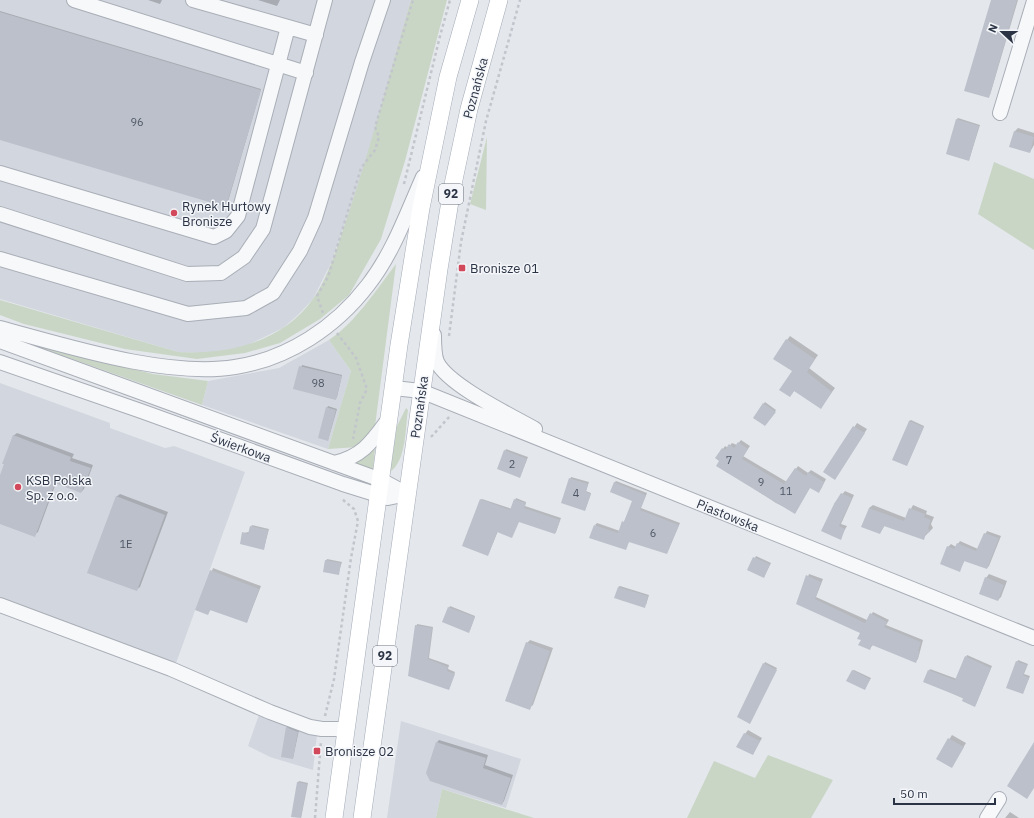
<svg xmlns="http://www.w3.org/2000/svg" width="1034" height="818" font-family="'IBM Plex Sans',sans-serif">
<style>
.built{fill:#d2d6de}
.green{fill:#c9d6c5}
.shadow{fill:#0003}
.building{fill:#bbc0ca}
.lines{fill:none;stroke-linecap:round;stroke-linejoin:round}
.minor-casing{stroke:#a9aeb7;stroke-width:16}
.major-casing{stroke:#a3abb8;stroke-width:18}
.path{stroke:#c2c5cb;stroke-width:2.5;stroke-dasharray:3 3;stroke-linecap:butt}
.minor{stroke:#f7f8fa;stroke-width:14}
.major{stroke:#fff;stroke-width:17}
.poi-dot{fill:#d1495b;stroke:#f4f6f9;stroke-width:1.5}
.labels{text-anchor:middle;stroke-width:3;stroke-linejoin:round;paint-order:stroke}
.number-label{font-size:11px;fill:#4f5766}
.shield{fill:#f4f6f9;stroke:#676e7b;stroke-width:1}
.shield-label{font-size:12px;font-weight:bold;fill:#2b3445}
.street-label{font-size:13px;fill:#2b3445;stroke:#f4f6f9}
.poi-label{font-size:13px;fill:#2b3445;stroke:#f4f6f9;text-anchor:start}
</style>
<rect width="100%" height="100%" fill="#e4e7ec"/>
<path class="built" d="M0 0H411L366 163 331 263 313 299 299 314 283 328 248 345 226 351 201 353 178 352 0 299Z
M329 340 351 371 328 449 202 405 208 381 279 368Z
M0 383 110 423V428L165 448 174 446 245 472 175 666 0 601Z
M260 712 317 734 313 770 270 757 248 746Z
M401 721 521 759 506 808 442 789 436 818H387Z"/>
<path class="green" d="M411 0H447L405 161 381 239 349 295 320 319 280 343 245 353 197 359 125 349 24 324 0 315V300L178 352C228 355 283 342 313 299 330 274 338 243 348 215 372 144 390 72 411 0Z
M487 137 486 210 470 204Z
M994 162 1034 179V250L978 214Z
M396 264 375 426 358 447 328 449 351 371 329 340C355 323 377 289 396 264Z
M30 344 153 374 208 381 202 405Z
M406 408 408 410C405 428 407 460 390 472L397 426Z
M375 449 373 470 355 465 354 463 365 457Z
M768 755 833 780 811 818H687L714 761 755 778Z
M442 789 534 818H436Z"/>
<path class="shadow" d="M148 0H162L160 4Z
M258 0H280L277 6Z
M992 0H1018L990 95Z
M0 11 261 89 227 205 226 206 0 139Z
M958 118 980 125 969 160 957 119Z
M1018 128 1034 133V145L1030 152 1010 146 1015 131Z
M790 336 818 355 809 368 835 388 821 407 795 390 790 396 793 371 787 340Z
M302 365 342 375 337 397 335 399 295 388Z
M765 402 776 410 766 424 754 418Z
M328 406 337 409 328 440 327 408Z
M911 420 924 426 907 465 909 421Z
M857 423 867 429 835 478 825 472Z
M17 433 74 454 72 458 93 465 84 489 81 492 56 483 38 532 34 535 0 523V478L13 436Z
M741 440 750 446 743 456 787 482 798 466 808 473 811 470 826 479 821 489 819 491 810 487 795 512 776 503 718 465 721 461 723 449 725 446 728 448 732 443 737 445Z
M506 449 528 457 520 477 498 468Z
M571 477 589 482 586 491 591 493 585 510 562 502Z
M616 481 647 493 641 508 680 523 667 553 629 541 625 549 595 525 597 523 620 531 633 501 614 483Z
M845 491 854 495 841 524 847 526 840 538 834 504Z
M120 494 168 512 140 587 136 590 116 497Z
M516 498 526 502 525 506 561 518 556 532 555 533 519 521 498 531 489 553 481 500 482 499 512 509Z
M873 505 906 518 913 505 927 511 926 514 934 517 931 524 933 528 923 538 885 525 880 533 869 508Z
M252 525 269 529 264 548 243 533 249 532Z
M987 531 1001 536 989 566 987 568 965 560 959 571 948 547 951 544 956 547 960 541 978 549Z
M756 556 771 563 764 577 748 570Z
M327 559 342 562 338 574 326 561Z
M213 568 261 586 247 622 211 609 208 614 197 610Z
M809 574 823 579 816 597 867 620 873 612 889 620 886 625 923 640 918 659 916 661 873 645 869 649 862 640 861 633 797 603Z
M989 574 1007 581 1001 597 998 600 986 578Z
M620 586 649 595 646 605 618 587Z
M450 606 475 616 470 630 449 608Z
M417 624 433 627 429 658 449 665 448 669 455 672 449 689 409 675Z
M530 640 553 648 533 705 529 708 527 643Z
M967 655 992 666 976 704 924 681 930 669 957 679Z
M1018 660 1028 664 1024 674 1030 676 1023 693 1007 687Z
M765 662 777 668 750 723 764 664Z
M854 670 871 678 865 689 852 671Z
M288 726 299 730 293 758 287 728Z
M748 730 762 738 753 754 745 734Z
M952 735 966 743 951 767 937 759Z
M439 740 488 755 485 765 513 775 504 801 502 804 437 742Z
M299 781 308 783 301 818 298 782Z
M1010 812 1019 818H1005Z"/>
<path class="building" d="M991 0H1017L989 98 964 91Z
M0 12 261 90 226 207 0 140Z
M956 119 979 126 969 161 946 154Z
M1014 131 1034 137 1030 153 1009 147Z
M786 339 815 359 807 372 832 392 821 409 794 391 790 397 779 390 792 371 773 359Z
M299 366 342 376 336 400 293 389Z
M763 403 776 412 765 426 753 418Z
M326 407 336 410 328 441 318 438Z
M909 421 924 427 907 466 892 460Z
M853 426 865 433 835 480 823 472Z
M13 435 71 457 70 461 91 468 81 493 55 483 35 537 0 524V475L4 464H2Z
M738 442 748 449 742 459 784 484 795 468 806 476 808 472 824 482 819 493 810 488 795 514 716 466 719 461 715 458 722 448 725 450 729 444 734 448Z
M504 450 527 459 520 478 497 469Z
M569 478 588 484 586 492 591 494 585 511 561 503Z
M614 482 646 495 640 510 679 525 667 554 629 542 626 550 589 538 594 525 618 533 622 521 624 522 632 501 610 492Z
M841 493 852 498 839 526 845 529 841 540 821 531 834 504Z
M116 496 165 515 137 591 87 573Z
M480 499 510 510 514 499 526 503 524 508 560 520 555 534 519 522 512 538 497 532 488 556 462 546Z
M869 508 904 521 909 508 925 514 924 517 931 520 928 528 930 532 926 533 924 540 884 526 880 534 861 527Z
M250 526 268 530 264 550 240 544 242 532 248 534Z
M984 533 999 538 987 569 964 561 960 572 940 564 947 546 954 549 957 543 976 551Z
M753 557 770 564 764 578 747 570Z
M325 560 341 563 339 575 323 572Z
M210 570 259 589 247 623 210 610 208 615 195 610Z
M806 575 821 582 815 599 865 623 870 613 887 622 884 627 921 642 918 651H920L916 663 872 645 870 650 858 645 861 640 857 639 860 633 796 604Z
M985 577 1004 585 998 601 979 594Z
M618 587 648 596 645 608 614 598Z
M448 607 475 617 469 633 442 622Z
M415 625 432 628 428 659 448 667 447 671 455 674 449 690 408 676Z
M526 642 550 651 530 710 505 701Z
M965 656 991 668 975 707 962 701 963 698 923 682 928 670 955 680Z
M1016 661 1027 665 1023 675 1029 678 1023 694 1006 688Z
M763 663 777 670 750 724 737 717Z
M852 670 870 679 865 690 846 681Z
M286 727 298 732 293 759 281 757Z
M744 733 760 741 753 755 736 747Z
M948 738 964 747 952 768 936 759Z
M436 742 486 758 483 768 511 778 502 805 430 781 426 773Z
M1034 742V788L1027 799 1007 786Z
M297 782 307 784 301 818 291 817Z"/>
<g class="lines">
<g class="minor-casing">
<path id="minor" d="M74 0 306 73
M193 0 316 35
M1000 113 1034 1
M0 173 214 237 226 231 238 216 288 27
M0 214 187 274 221 273 244 257 263 229 325 0
M0 259 188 314 246 308 273 293 300 251 315 218 362 62 383 0
M0 328C67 346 167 378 235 367 288 359 336 327 368 285 393 253 407 213 423 177
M434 335C434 343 434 355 437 362 448 385 512 416 535 429
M0 341 381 480 407 494
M0 362 141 411 343 484 388 498 407 494
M394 388 421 391 1034 638
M334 463C364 456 373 440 390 417
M0 605 171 669 270 712 310 727 322 729H347
M987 818 999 799"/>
</g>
<g class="major-casing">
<path id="major" d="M334 818 399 345 421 208 448 77 470 0
M362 818 439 269 452 189 469 109 499 0"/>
</g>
<path class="path" d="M404 184 440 36 450 0
M323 313 317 296 328 277 361 168 375 150 379 137 375 127 413 0
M337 333 356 358 367 389 360 403 353 439
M449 336 461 242 486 121 520 0
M431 437 450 416
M325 716 334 679 351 558 358 521 354 509 342 499
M315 818 321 741"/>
<use href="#minor" class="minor"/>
<use href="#major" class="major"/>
</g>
<g class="poi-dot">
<circle cx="174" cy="213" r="4"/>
<rect x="458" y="264" width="8" height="8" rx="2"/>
<circle cx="18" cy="487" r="4"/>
<rect x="313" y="747" width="8" height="8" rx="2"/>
</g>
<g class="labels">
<g class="number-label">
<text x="137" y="126">96</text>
<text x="318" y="387">98</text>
<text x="729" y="464">7</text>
<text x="512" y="468">2</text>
<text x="761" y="486">9</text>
<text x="786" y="495">11</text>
<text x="576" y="497">4</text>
<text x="653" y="537">6</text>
<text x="126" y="548">1E</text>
</g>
<g class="shield">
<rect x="439" y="184" width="24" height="20" rx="3"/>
<rect x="373" y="646" width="24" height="20" rx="3"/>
</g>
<g class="shield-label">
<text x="451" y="198">92</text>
<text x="385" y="660">92</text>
</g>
<g class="street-label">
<text transform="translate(475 88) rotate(-75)" y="5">Poznańska</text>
<text transform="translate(419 407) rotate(-82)" y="5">Poznańska</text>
<text transform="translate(241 447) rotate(20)" y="5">Świerkowa</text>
<text transform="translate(728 515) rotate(22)" y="5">Piastowska</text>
</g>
<g class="poi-label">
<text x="182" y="211">Rynek Hurtowy<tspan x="182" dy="15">Bronisze</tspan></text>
<text x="470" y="273">Bronisze 01</text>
<text x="26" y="485">KSB Polska<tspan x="26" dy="15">Sp. z o.o.</tspan></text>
<text x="325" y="756">Bronisze 02</text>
</g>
</g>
<g transform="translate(1002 32) rotate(292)" stroke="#f4f6f9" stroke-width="3" paint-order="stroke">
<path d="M0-3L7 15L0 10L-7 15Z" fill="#2b3445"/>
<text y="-6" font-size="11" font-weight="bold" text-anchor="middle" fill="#2b3445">N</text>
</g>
<path d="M894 798v6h101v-6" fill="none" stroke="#2b3445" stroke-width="2"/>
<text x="900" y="798" font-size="12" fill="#2b3445" stroke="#f4f6f9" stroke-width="3" paint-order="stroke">50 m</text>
</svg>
